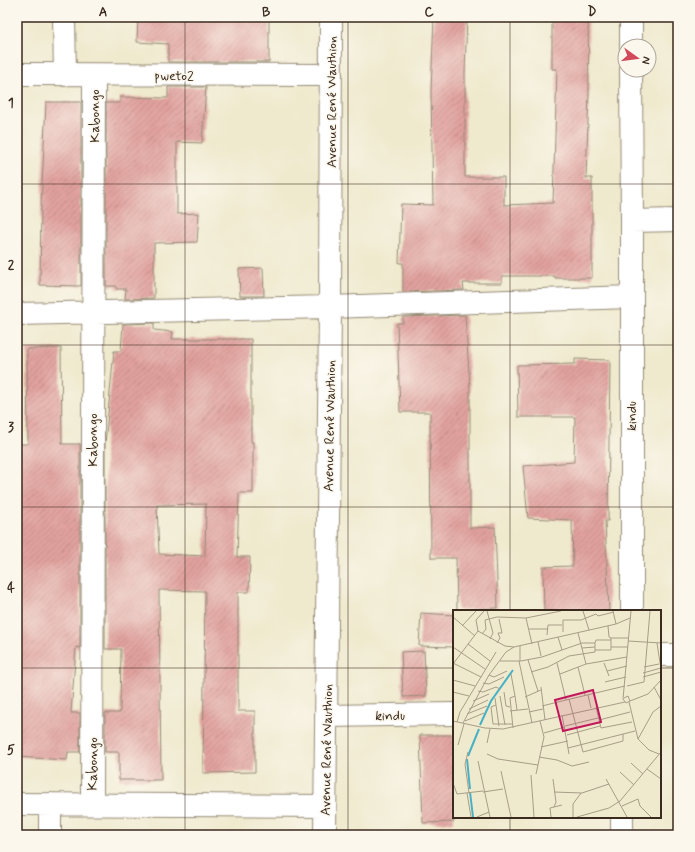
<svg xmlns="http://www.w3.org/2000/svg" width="695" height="852" font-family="Mynerve,sans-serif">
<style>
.building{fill:url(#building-hatch);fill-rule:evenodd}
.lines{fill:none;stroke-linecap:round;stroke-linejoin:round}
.minor-casing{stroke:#958a76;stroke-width:24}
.minor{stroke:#fff;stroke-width:22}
.grid{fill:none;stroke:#3b2a1e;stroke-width:1;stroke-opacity:0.55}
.labels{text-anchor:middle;stroke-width:3;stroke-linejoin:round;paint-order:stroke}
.street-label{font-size:14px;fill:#3b2a1e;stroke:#fbf7ec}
.inset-river{fill:none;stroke:#47b1c5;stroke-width:2}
.inset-road{fill:none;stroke:#a79d87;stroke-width:1}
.view{fill:#c2185b;fill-opacity:0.15;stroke:#c2185b;stroke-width:2}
.inset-edge{fill:none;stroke:#3b2a1e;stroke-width:2}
.neatline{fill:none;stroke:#3b2a1e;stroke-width:1.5}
.grid-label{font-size:13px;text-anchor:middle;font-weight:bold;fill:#3b2a1e}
</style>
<defs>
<pattern id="building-hatch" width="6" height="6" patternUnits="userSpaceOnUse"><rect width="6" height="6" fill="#e2a29f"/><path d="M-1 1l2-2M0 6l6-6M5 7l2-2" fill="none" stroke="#b88481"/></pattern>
</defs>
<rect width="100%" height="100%" fill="#fbf7ec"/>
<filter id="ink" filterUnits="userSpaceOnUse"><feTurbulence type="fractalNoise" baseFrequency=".025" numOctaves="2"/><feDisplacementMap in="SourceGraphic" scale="8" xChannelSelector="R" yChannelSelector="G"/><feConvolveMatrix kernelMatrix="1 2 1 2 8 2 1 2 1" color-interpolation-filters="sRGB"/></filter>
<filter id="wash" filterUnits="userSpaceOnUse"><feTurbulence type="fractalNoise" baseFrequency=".012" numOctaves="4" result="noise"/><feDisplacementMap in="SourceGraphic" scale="16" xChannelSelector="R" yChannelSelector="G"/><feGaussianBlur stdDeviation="0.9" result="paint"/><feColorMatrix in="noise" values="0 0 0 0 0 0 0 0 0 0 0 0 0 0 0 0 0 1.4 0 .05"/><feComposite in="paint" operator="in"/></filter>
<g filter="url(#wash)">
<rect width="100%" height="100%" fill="#efe9cd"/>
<g id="blocks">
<path class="building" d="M138 17H269V62H168V44L137 42Z
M434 17H467L465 72V177H504V205L553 203 557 69H552V17H588L589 93 586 178H592V278H555V276H502V283H463L464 290 403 292V263H399L401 204 433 205 431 91Z
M168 87H206L202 143 177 142V214L199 213 197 242 154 243V298L125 299 126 289H116V286H106V103H120V97L168 98Z
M46 102H81V286L40 285 41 207Z
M263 268 264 296H240L239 269Z
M465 315 470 387V528L495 527 498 608 457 610 456 558H431L430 412H400L397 323H403V317Z
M154 323V330L173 332 172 339H251V442H253V493H239L237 557H250L249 592H238V711H255V772L203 773 205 591 159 590 161 780H119V752H105V713H120L121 649H105V444L114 351H121L123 324ZM206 504 205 556 159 554 157 505Z
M61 348 62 444H80V648L76 647 71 713H80V752H68L67 760 17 757V444H28L27 349Z
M575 359 610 360 608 521H605L609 611H544L543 567 573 566 572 520 528 518 523 466 574 462 575 417H518L517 365 575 364Z
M421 613 454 615V647L419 646Z
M424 651 426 696 403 697 401 652Z
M420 735H454V822L423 823Z"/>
</g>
</g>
<g filter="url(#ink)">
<use href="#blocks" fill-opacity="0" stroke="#958a76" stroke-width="1"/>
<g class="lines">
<g class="minor-casing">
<path id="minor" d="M64 17 65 75
M631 46V17
M631 70 632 221 678 220
M17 74 331 75
M632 221V611
M17 314 330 307 631 297
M660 655H678
M326 716 454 714
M17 804 325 806
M50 804V835
M92 804 94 75
M622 817V835
M325 835 330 307 331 17"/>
</g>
<use href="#minor" class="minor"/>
</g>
</g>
<path class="grid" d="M185 17V835M348 17V835M510 17V611M17 184H678M17 345H678M17 507H678M17 668H454M660 668H678M510 817V835"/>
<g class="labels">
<g class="street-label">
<text x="174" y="80">pweto2</text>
<text transform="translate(331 102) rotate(-90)" y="5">Avenue René Wauthion</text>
<text transform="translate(94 116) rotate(-90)" y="5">Kabongo</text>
<text transform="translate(631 416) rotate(-90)" y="5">kindu</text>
<text transform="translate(329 426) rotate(-89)" y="5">Avenue René Wauthion</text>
<text transform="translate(92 440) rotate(-90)" y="5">Kabongo</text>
<text transform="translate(390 715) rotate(-1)" y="5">kindu</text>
<text transform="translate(326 750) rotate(-89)" y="5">Avenue René Wauthion</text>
<text transform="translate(92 764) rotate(-89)" y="5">Kabongo</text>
</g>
</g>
<g transform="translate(453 610)">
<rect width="208" height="208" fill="#efe9cd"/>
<path class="inset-river" d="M27 115 38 91 60 60M15 146 26 119M14 149 17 179M17 182 20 207"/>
<path class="inset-road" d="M31 1 23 10 25 21 52 36 61 37 163 14 177 8M34 1 40 23 37 29M130 1 136 20M160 1 163 14M0 7 22 26M73 8 79 34M9 16 23 1M155 16 156 27 158 28M76 19H95M110 22V10H128L143 4 145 6 161 2M125 23 133 54M29 24 33 19 32 10 44 7 73 8 108 1M94 25 95 15H109M105 27 109 40M175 31 208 33M85 32 88 46M44 33 47 28 45 23H49L46 9M142 33 143 30H158M204 33 208 59M15 34 37 51M0 37 32 59M158 37H175M129 38 142 37M75 50 85 81M47 51H68L89 47 129 33H142V40M66 51 79 113M67 51V36M0 53 28 67M151 53 156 66M0 54 25 21M125 57 132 85M191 57 206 54M154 61 174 56M78 62 95 57 116 46 142 42V40H158V28H176M190 63 208 58M58 64 62 86 57 88 60 118M107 64 133 54 174 47M36 65 41 67 54 61M190 67 208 62M0 70 22 76M152 72 173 67M30 73 36 74 51 67M174 76 191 72 197 1M88 77 92 110M201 77 208 90M25 81 30 82 43 77 47 79M0 82 16 86M51 82 53 96 57 97M135 85 138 98M47 86 52 115M62 86 64 100M72 87 88 80M42 88 46 116M171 88 175 86 177 91 173 93 170 89 178 1M116 89 130 142 170 131V124M113 90 172 76M20 91 36 84M177 91 195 84 208 70M176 92 185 129 196 140 206 144M43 95 38 97 40 114H59M89 96 113 90 104 53M143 97 148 118 179 112M16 99 35 90M57 101 75 99M76 102 90 99M14 104 34 96M109 105 116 144M146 110 177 102M0 111 32 118 50 119 172 92M12 111 31 103M4 112 7 102 43 42M10 113 36 65 53 42 61 37M112 116 145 108M91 123 112 117M114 125 147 116M185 129 200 102 208 96M34 133 37 119M5 135 11 114M88 137 115 131M115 138 182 121M15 142 12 154 16 183M34 144 45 149 85 155M86 147 104 150 119 156 136 152M25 151 37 207M178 153 190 164M194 159 208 169M48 161 58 207M167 162 181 175M83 164 91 127 87 111M78 165 81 207M100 169 103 192 101 197M153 169 174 207M0 173 4 184 30 181M30 182 50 179M101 182 129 183 156 174M14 183 18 207M169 196 185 189 187 196 198 207M24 207 36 202M98 207 97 198 109 195M120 207V194L128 183M124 207 156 198 167 191 208 142"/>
<path class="view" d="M140 80 148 112 110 121 102 90Z"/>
<rect width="208" height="208" class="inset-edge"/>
</g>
<rect width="695" height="852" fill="none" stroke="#fbf7ec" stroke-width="44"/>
<g transform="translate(637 58) rotate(104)"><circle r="19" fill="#fbf7ec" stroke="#aea59a"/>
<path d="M0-3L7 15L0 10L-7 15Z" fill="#d1495b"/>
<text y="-6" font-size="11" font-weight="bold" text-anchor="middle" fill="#3b2a1e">N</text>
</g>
<rect x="22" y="22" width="651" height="808" class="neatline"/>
<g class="grid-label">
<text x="103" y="16">A</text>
<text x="266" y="16">B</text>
<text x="429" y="16">C</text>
<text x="592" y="16">D</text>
<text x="11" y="107">1</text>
<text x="11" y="269">2</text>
<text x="11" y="431">3</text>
<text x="11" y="592">4</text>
<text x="11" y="754">5</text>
</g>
</svg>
